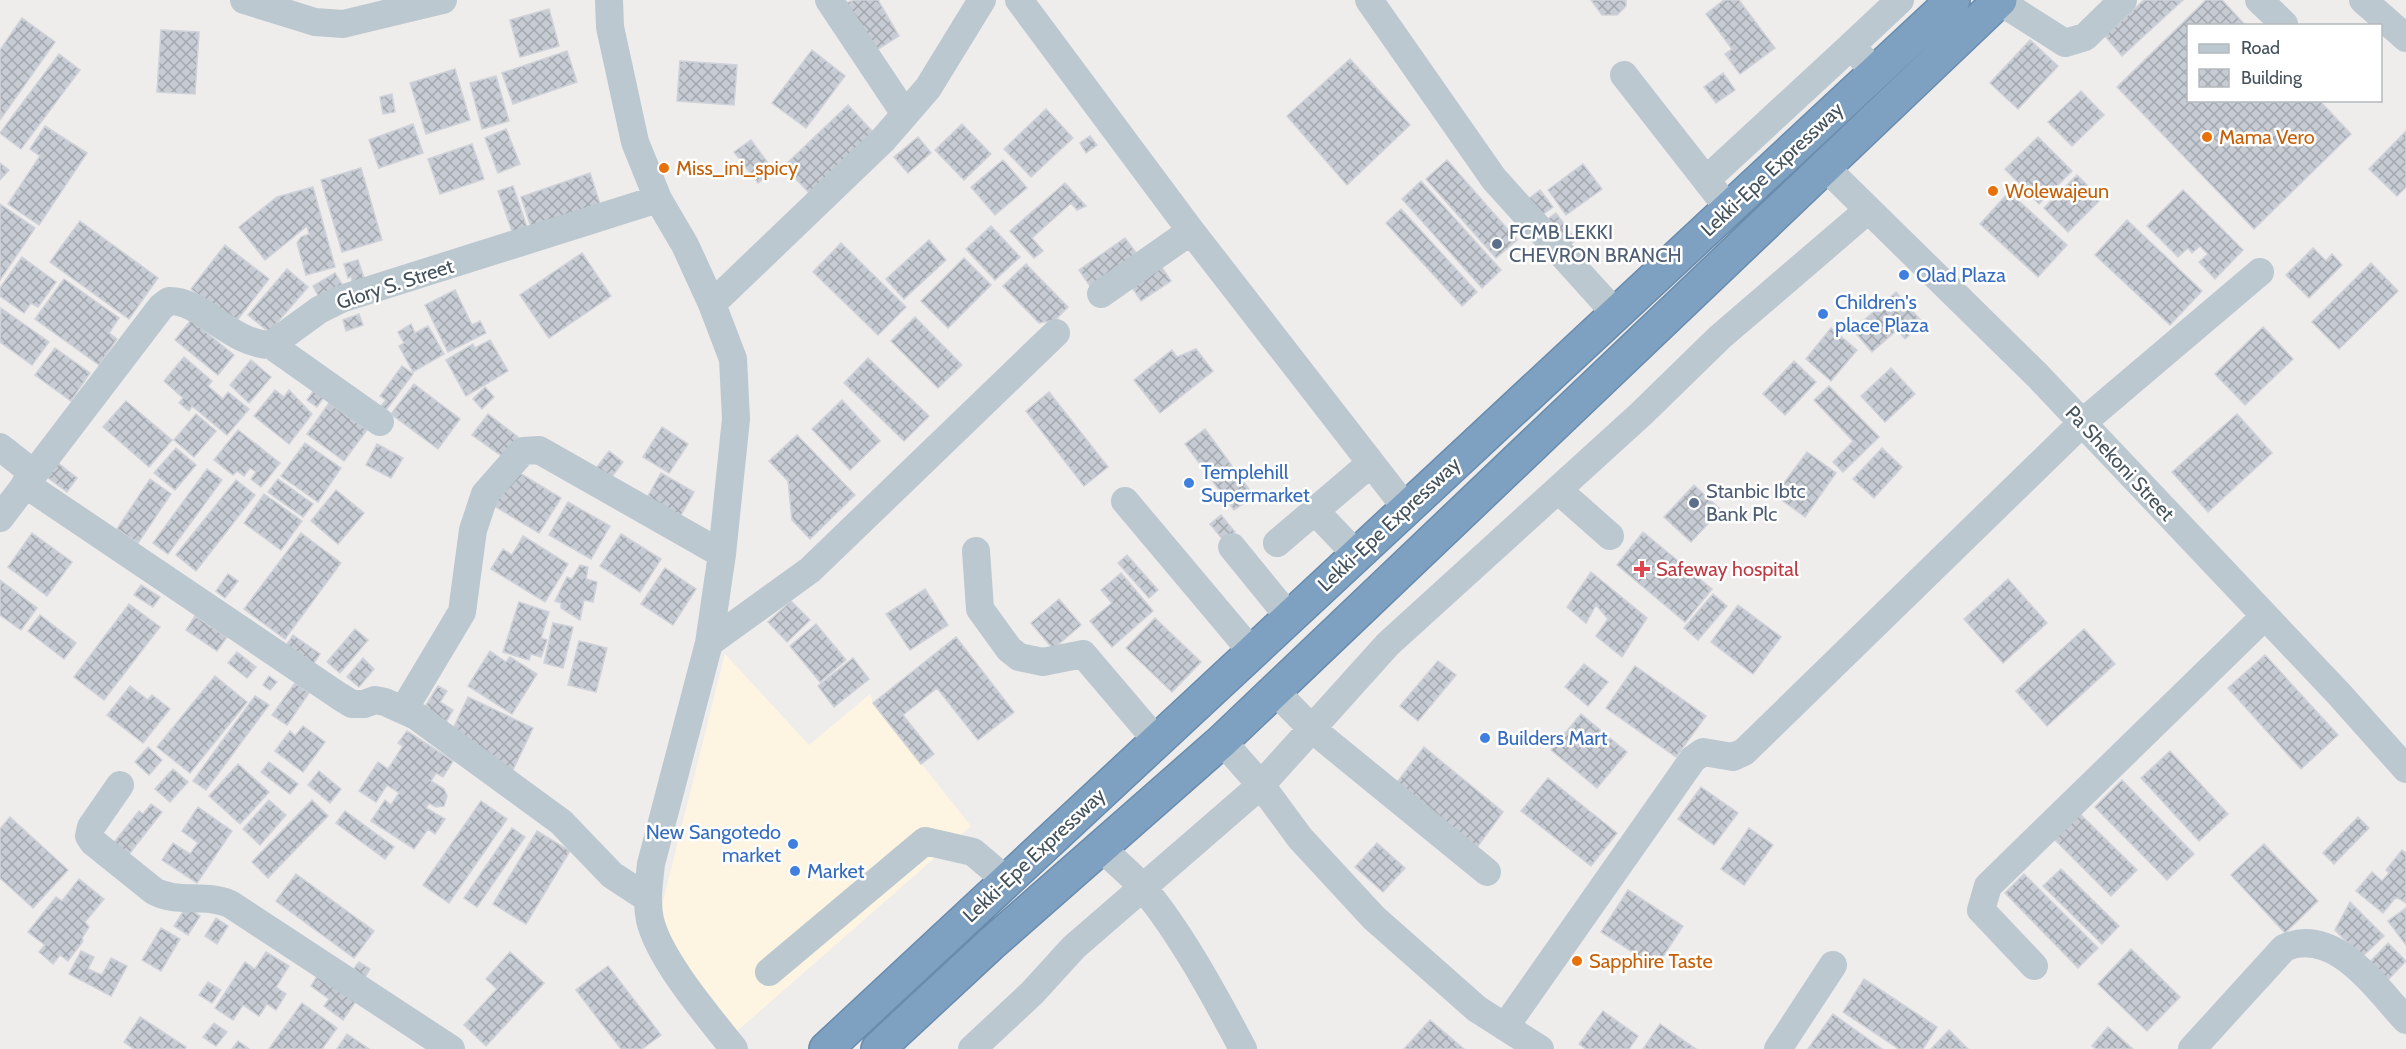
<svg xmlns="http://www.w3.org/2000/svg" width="2406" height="1049" font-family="Cabin,sans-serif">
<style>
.commercial{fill:#fdf4e1}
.building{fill:url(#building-cross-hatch);stroke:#cfd2d9;stroke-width:1.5}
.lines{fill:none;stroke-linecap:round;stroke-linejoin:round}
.highway-casing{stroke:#698cad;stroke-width:36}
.minor{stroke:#bbc8d0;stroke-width:28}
.highway{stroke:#7ea1c1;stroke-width:33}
.food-dot{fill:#e8710a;stroke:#fff;stroke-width:2}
.service-dot{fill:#5c6f8a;stroke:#fff;stroke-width:2}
.shop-dot{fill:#3f7fe0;stroke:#fff;stroke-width:2}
.health-dot{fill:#e0444e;stroke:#fff;stroke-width:2}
.labels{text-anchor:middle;stroke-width:5;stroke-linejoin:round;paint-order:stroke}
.food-label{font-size:20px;fill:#c56008;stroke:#fff;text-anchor:start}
.street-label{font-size:20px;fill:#43515b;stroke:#fff}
.service-label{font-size:20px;fill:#4e5e75;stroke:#fff;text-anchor:start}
.shop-label{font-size:20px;fill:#366cbe;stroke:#fff;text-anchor:start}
.health-label{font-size:20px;fill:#be3a42;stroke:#fff;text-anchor:start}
</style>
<defs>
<pattern id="building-cross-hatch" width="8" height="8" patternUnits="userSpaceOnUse" patternTransform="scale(1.5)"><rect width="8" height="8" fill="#c7cbd3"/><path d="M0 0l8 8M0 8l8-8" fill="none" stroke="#a3a7ae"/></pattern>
</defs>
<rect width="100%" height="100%" fill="#efecec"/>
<path class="commercial" d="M725 654 809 745 870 694 873 703 971 826 735 1033 679 960 659 917Z"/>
<path class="building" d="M855 0H878L899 36 875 51 845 3Z
M1591 0H1626V6L1617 15H1602Z
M1724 0H1739L1775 48 1740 74 1725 54 1732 49 1706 14Z
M2144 0H2183L2122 56 2105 36Z
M2206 0H2222L2246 26H2188V100H2319L2351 134 2254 229 2117 87Z
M549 9 559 46 520 57 510 20Z
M22 18 55 42 0 120V50Z
M161 30 199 32 195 94 157 92Z
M2030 40 2058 66 2018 109 1990 83Z
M812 50 845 76 806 128 772 103Z
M567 51 577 82 513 104 502 73Z
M59 54 80 70 21 149 0 133Z
M1350 59 1410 125 1347 185 1287 116Z
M680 61 737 65 734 105 677 101Z
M455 69 470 120 426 134 410 83Z
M1723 73 1735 90 1716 103 1704 87Z
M496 76 509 121 482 129 470 83Z
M2081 91 2104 115 2072 146 2048 122Z
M392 94 395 112 383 114 380 97Z
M848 105 874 133 810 194 784 166Z
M1046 109 1073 138 1031 177 1004 149Z
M413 124 423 153 379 168 369 140Z
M962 124 991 154 964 180 935 150Z
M45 126 87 153 39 225 8 204 40 156 30 149Z
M506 129 520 164 498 173 485 138Z
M2406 131V187L2397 196 2369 169Z
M1090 136 1097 145 1086 153 1080 143Z
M918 137 931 153 908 173 894 157Z
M2038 137 2072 171 2039 204 2005 169Z
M751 140 774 171 758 183 734 152Z
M472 144 484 179 440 194 428 159Z
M1003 160 1027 188 995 215 971 187Z
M1447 160 1517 240 1496 258 1426 179Z
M0 163 9 170 0 180Z
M1583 164 1602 189 1566 215 1548 190Z
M361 168 382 240 342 252 321 180Z
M590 173 601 207 532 230 521 197Z
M2077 175 2101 199 2068 232 2044 208Z
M1421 181 1501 270 1482 288 1402 199Z
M1065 183 1086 206 1077 210 1071 203 1032 238 1043 251 1034 258 1010 231Z
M513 186 528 230 513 234 498 191Z
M313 187 335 267 306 275 297 243 301 237 309 234 307 226 265 260 239 227 277 197Z
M1540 190 1553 207 1535 220 1523 203Z
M2183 190 2243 250 2215 279 2199 262 2208 254 2200 246 2192 253 2188 248 2178 257 2147 226Z
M2009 192 2067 245 2038 277 1980 224Z
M0 204 35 228 0 280Z
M1401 209 1477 292 1462 306 1386 223Z
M1556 213 1576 240 1562 251 1541 224Z
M2127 220 2202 291 2170 325 2095 255Z
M80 221 158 278 129 319 50 262Z
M991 226 1020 257 995 280 966 249Z
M1125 238 1140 258 1094 292 1079 270Z
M929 240 946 260 904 299 886 279Z
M841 243 906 307 878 335 813 272Z
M225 245 269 279 235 323 191 289Z
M2313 248 2326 261 2332 254 2342 265 2309 298 2286 275Z
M582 253 611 296 549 338 520 295Z
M22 257 56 282 38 307 31 303 24 313 0 296V288Z
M964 258 991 285 948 328 921 301Z
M358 260 365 281 353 284 351 276 348 278 344 264Z
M2371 263 2398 291 2339 349 2312 322Z
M1026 264 1068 307 1055 320 1039 323 1003 286Z
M1161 266 1171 281 1141 301 1131 286Z
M287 269 308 287 269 332 248 315Z
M335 273 343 286 320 299 313 286Z
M64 279 119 318 109 333 117 339 99 365 35 319Z
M455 290 472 325 480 321 486 333 448 352 425 305Z
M1896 292 1923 323 1905 339 1897 330 1872 352 1853 330Z
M1 308 49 342 32 365 0 342Z
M359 314 363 325 346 331 343 320Z
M915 317 962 365 938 388 891 341Z
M191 320 234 355 218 375 175 340Z
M411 324 415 333 428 326 444 354 413 372 399 346 404 343 398 332Z
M2263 327 2293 359 2245 405 2215 374Z
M1831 328 1857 350 1831 381 1806 359Z
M490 340 508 371 466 396 446 360 473 344 475 348Z
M55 348 90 373 71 401 35 375Z
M1196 349 1213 371 1160 413 1134 380 1172 350 1177 357Z
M184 357 212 381 208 386 223 399 228 392 249 409 227 435 192 406 189 411 179 403 183 398 164 381Z
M868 358 929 416 904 441 844 383Z
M251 360 271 377 249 403 230 385Z
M1794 361 1816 382 1785 415 1763 394Z
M402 366 413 374 386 410 381 406 386 400 380 396Z
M1891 368 1915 394 1885 422 1861 396Z
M414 384 460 419 438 449 391 414Z
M1829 386 1879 437 1843 472 1833 462 1853 441 1814 400Z
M485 387 494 397 482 409 473 399Z
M275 390 284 397 289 390 312 414 289 444 254 416Z
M314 390 324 397 317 407 307 400Z
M1049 392 1108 467 1084 486 1026 411Z
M842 400 880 441 850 470 812 429Z
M126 401 172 440 149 467 103 427Z
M329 403 367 430 344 461 307 434Z
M196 414 216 431 194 457 174 440Z
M488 414 518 437 503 457 472 435Z
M2237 414 2272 453 2208 512 2172 472Z
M662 427 688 444 669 473 643 457Z
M1205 429 1254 496 1234 510 1185 444Z
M238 430 280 463 261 487 251 479 256 472 250 468 244 476 237 471 233 475 214 460Z
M797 435 855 495 810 539 792 520 788 481 769 461Z
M305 443 341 468 318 502 281 476Z
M377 444 403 458 391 478 366 465Z
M176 448 196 465 175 490 154 473Z
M1882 448 1902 467 1874 498 1853 479Z
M609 451 623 462 608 482 594 471Z
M1807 452 1836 473 1805 517 1775 495Z
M53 459 77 478 67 492 43 474Z
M207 469 222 480 168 554 153 543Z
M513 469 561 498 539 533 491 504Z
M661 473 694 492 677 522 644 503Z
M150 479 171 494 138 543 117 529Z
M278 479 313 504 303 517 268 492Z
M236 480 255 495 196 571 176 555Z
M1694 485 1721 510 1691 542 1664 517Z
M336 490 364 513 338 544 311 521Z
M264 494 302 521 281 550 244 523Z
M568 502 610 526 591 559 549 535Z
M1221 515 1235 532 1224 541 1210 524Z
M1643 532 1712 589 1685 622 1617 565Z
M32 533 72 562 47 596 8 567Z
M301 533 341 563 285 639 244 609Z
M621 534 661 559 640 592 600 566Z
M523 536 568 564 545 602 491 569 503 549 512 555Z
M1127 555 1158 590 1149 598 1118 563Z
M580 565 588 567 586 579 597 582 593 602 584 600 580 620 561 608V603L555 601 567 577 572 579Z
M665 568 696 589 673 625 641 604Z
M1591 572 1647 618 1622 657 1596 636 1608 619 1596 605 1586 623 1567 607Z
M1121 573 1153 611 1112 647 1090 621 1112 603 1101 590Z
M228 574 238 581 225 598 216 591Z
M2008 579 2047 623 2003 663 1964 619Z
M0 580 37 608 21 630 0 615Z
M141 585 160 597 153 607 134 595Z
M925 589 948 625 910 650 886 614Z
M1713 594 1727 606 1698 640 1684 628Z
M1059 599 1081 625 1053 649 1031 623Z
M791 601 810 620 787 642 768 622Z
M519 602 549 612 541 638 547 640 541 657 531 654 529 660 503 652Z
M129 604 160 627 104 700 74 677Z
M1738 605 1781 637 1753 674 1711 642Z
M40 615 76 643 64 659 28 631Z
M195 616 227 637 217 651 186 630Z
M1155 618 1201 662 1172 692 1126 648Z
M553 623 573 627 563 668 544 663Z
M816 624 846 660 820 682 790 646Z
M355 629 368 640 340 673 327 662Z
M2084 629 2115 664 2047 726 2016 691Z
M293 635 320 654 312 666 285 647Z
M956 637 1014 712 978 740 937 688 903 715 934 754 921 764 873 703Z
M579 641 607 648 596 692 568 685Z
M490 651 506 662 510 657 537 674 512 714 468 686Z
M237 652 256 667 247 678 228 663Z
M2265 655 2338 735 2301 769 2228 688Z
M363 658 374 669 359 687 347 677Z
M853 658 869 679 834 707 818 686Z
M1438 661 1456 675 1418 721 1400 706Z
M1584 664 1608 682 1588 706 1565 687Z
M1635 666 1706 716 1676 757 1606 708Z
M215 676 247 702 190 773 157 747Z
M269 676 277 682 270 690 263 685Z
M295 683 309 693 287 725 272 715Z
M130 686 148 700 152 695 170 709 143 743 107 715Z
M438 686 447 691 440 702 453 710 446 722 424 708Z
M255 696 269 705 206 790 193 781Z
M468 697 533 728 510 776 450 735Z
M1581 714 1627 752 1597 788 1551 750Z
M303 726 325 742 303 772 275 751 290 731 295 736Z
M407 731 453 761 443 777 436 773 431 781 444 789 447 796 444 806 436 807 429 803 426 808 445 819 435 834 428 829 414 849 371 821 385 800 391 805 399 793 387 785 376 802 359 791 378 762 388 769 403 746 398 743Z
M148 747 162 760 149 775 135 762Z
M1424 747 1503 812 1475 850 1395 785Z
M2170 751 2228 814 2199 841 2141 778Z
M269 762 298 784 290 794 261 772Z
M238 764 269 792 240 824 209 796Z
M173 769 188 782 170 802 155 789Z
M319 771 341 789 330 803 308 785Z
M1548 778 1617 833 1591 866 1521 811Z
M2122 780 2194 854 2167 880 2095 807Z
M1701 787 1738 813 1714 845 1678 819Z
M269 800 286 815 260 845 243 829Z
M312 800 328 816 268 878 252 862Z
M481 801 507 819 449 903 423 885Z
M151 804 162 812 127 857 112 845 139 811 143 814Z
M198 807 232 831 197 883 162 860 173 843 190 854 198 843 182 831Z
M345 811 394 847 385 859 336 823Z
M2078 812 2137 870 2111 896 2053 838Z
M10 817 68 870 33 908 0 878V829Z
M2358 817 2369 828 2334 864 2323 853Z
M512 828 525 837 477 907 464 898Z
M1749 828 1773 845 1744 885 1721 869Z
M537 831 570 851 526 924 493 904Z
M1377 843 1405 868 1383 892 1355 867Z
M2264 844 2318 901 2285 933 2231 875Z
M2402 850 2406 853V903L2396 897 2383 913 2356 891 2372 872 2382 881 2389 873 2386 870Z
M2061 869 2119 926 2102 944 2043 886Z
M296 874 374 931 354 958 276 901Z
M2024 874 2098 948 2078 968 2005 893Z
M79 879 104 899 85 922 89 927 82 938 83 941 68 961 60 955 53 964 39 952 45 945 28 932 56 897 62 901Z
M1628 890 1683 926 1656 967 1601 932Z
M2350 902 2384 936 2362 957 2335 930Z
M186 907 200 916 188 935 174 926Z
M2406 908V945L2388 921Z
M216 918 228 926 217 944 205 936Z
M161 928 180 939 161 971 142 960Z
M2388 943 2406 961 2388 980 2370 962Z
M2131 949 2180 997 2147 1031 2098 984Z
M81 951 94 957 88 969 102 975 111 958 127 966 111 996 69 974Z
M266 952 289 966 276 987 286 994 276 1010 267 1004 259 1016 243 1005 233 1020 215 1008 245 962 255 969Z
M510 952 544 983 486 1046 464 1025 497 989 486 979Z
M359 962 370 969 364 979 352 971Z
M608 966 661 1035 642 1049H621L576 990Z
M318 975 356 1001 343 1020 324 1006 329 999 311 986Z
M1864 979 1937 1027 1923 1049H1899L1843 1012Z
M208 982 221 990 212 1003 199 995Z
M302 1003 337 1028 322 1049H269Z
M1603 1011 1638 1036 1629 1049H1586L1579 1044Z
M1833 1014 1882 1049H1808Z
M140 1017 186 1047 185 1049H134L124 1042Z
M1430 1020 1464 1049H1404Z
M214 1023 227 1032 216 1046 203 1037Z
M1660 1024 1696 1049H1643Z
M2108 1027 2133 1049H2096L2092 1046Z
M1949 1030 1968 1049H1931Z
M347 1034 369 1049H337Z
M238 1041 249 1049H232Z"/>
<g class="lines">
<g class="highway-casing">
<path id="highway" d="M826 1049 1953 0
M878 1049 991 944 1222 741 2000 0"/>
</g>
<path class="minor" d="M244 0 315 22 343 24 443 0
M609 0 610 27 635 142 658 199 685 245 712 304 733 359 736 419 722 554 709 643 651 864C649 882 646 901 650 920 659 959 708 1016 734 1049
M829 0 905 114
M1019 0 1191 231 1406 508
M1369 0 1494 179 1616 314
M2259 0 2284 24
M2363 0 2406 38
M1999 1 2065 43 2085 37 2123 0
M1863 59 1851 46 1900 0
M1624 75 1717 194
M1825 167 2038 376 2339 694 2406 769
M1706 180 1851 46
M1101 294 1191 231
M712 304 882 141 928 88 982 0
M271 345 380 422
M0 447 33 473
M25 484 339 696 352 704H364L375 700 385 702 416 716 561 822 612 875 647 898
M1558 490 1610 536
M1125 501 1252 652
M1315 511 1356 554
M0 518 161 307 169 301C202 300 230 344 271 345L319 310 341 299 658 199
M1277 543 1371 463
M1232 547 1289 617
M976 551 980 609 1009 649 1019 657 1043 662 1083 654 1157 741
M709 643 810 570 1056 333
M1275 691 1312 729 1487 872
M404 709 462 612 473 530 485 494 523 451 539 450 722 554
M1222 741 1261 785 1300 838 1374 918 1477 1009 1540 1049
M120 785 91 827 89 836 93 842 154 891C177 904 205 893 230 904L451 1049
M1101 848C1115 861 1131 874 1144 889 1181 933 1216 998 1243 1049
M2034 966 1981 910 1988 886 2265 616
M769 972 925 841 973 852 1007 881
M1505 1027 1693 759 1703 752 1733 757 1744 752 2082 423 2260 272
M972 1049 1032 993 1074 947 1261 785 1388 644 1641 414 1720 337 1868 210
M1778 1049 1833 965
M2192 1049 2284 948C2334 925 2376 988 2406 1020"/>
<use href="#highway" class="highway"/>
</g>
<g class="food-dot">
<circle cx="2207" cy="137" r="6"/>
<circle cx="664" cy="168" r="6"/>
<circle cx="1993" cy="191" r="6"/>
<circle cx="1577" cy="961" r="6"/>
</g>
<g class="service-dot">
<circle cx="1497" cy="244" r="6"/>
<circle cx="1694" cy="503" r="6"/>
</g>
<g class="shop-dot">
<circle cx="1904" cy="275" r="6"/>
<circle cx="1823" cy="314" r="6"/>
<circle cx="1189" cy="483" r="6"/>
<circle cx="1485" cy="738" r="6"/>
<circle cx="793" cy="844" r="6"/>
<circle cx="795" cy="871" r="6"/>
</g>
<path class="health-dot" d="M1639 560h6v6h6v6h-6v6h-6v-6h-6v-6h6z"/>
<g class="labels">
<g class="food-label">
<text x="2219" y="144">Mama Vero</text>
<text x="676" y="175">Miss_ini_spicy</text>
<text x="2005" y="198">Wolewajeun</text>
<text x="1589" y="968">Sapphire Taste</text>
</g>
<g class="street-label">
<text transform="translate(1772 169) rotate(-43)" y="7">Lekki-Epe Expressway</text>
<text transform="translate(395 284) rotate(-18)" y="7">Glory S. Street</text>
<text transform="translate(2120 463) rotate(47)" y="7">Pa Shekoni Street</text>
<text transform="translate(1389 524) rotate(-43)" y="7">Lekki-Epe Expressway</text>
<text transform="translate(1034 855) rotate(-43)" y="7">Lekki-Epe Expressway</text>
</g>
<g class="service-label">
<text x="1509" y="239">FCMB LEKKI<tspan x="1509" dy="23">CHEVRON BRANCH</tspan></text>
<text x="1706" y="498">Stanbic Ibtc<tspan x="1706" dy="23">Bank Plc</tspan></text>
</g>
<g class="shop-label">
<text x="1916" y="282">Olad Plaza</text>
<text x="1835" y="309">Children's<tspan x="1835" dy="23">place Plaza</tspan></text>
<text x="1201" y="479">Templehill<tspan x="1201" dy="23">Supermarket</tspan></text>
<text x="1497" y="745">Builders Mart</text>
<text x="781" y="839" text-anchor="end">New Sangotedo<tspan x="781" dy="23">market</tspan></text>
<text x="807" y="878">Market</text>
</g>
<g class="health-label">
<text x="1656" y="576">Safeway hospital</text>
</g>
</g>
<rect x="2187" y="24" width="195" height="78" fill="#ffffff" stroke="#b4b9bd" stroke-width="1.5"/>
<rect x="2199" y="44" width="30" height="9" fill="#bbc8d0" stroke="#b4b9bd" stroke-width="1.5"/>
<text x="2241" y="54" font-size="18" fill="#43515b">Road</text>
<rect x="2199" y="69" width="30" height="18" fill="url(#building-cross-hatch)" stroke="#b4b9bd" stroke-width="1.5"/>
<text x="2241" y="84" font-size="18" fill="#43515b">Building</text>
</svg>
